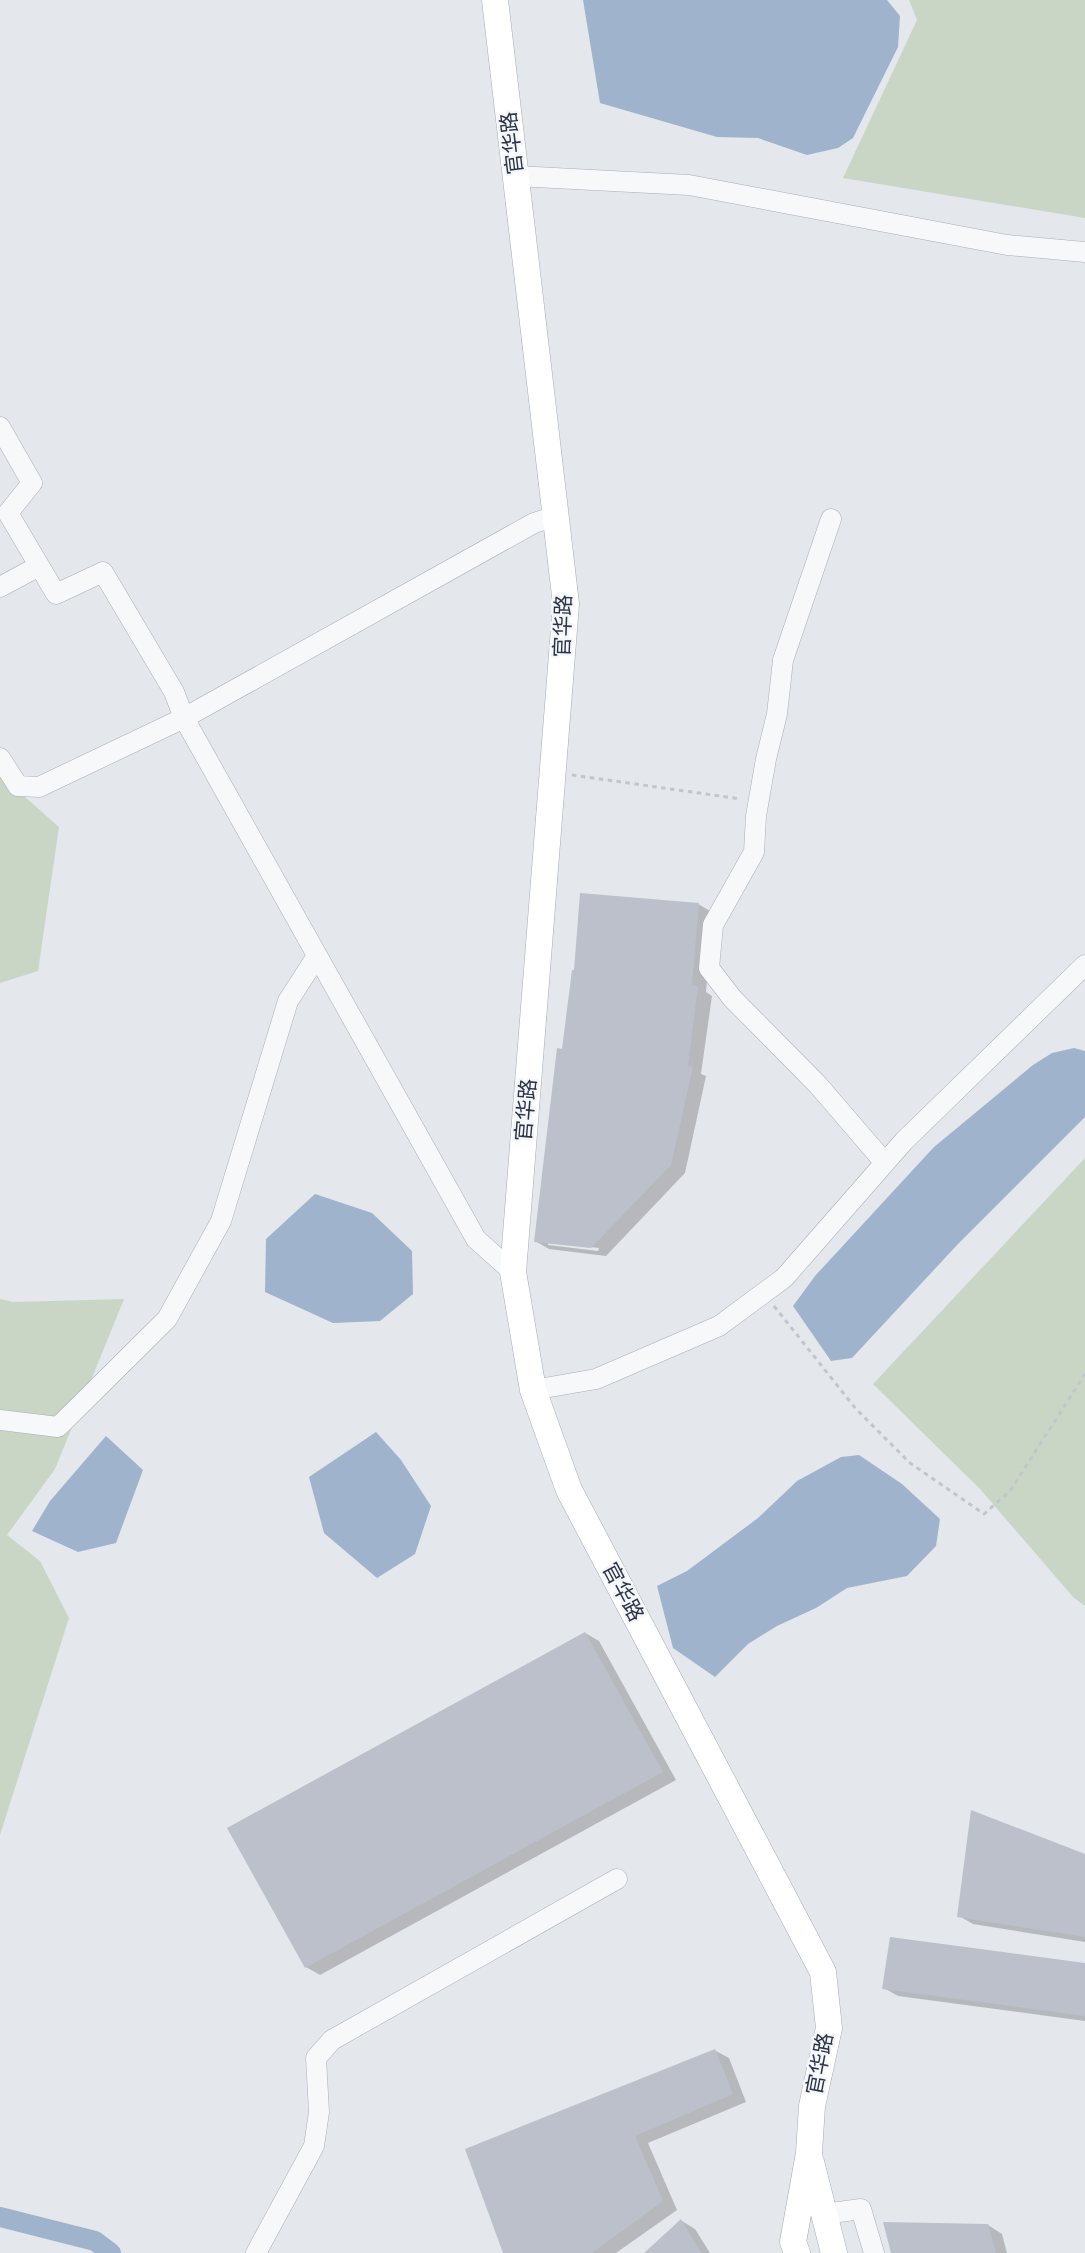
<svg xmlns="http://www.w3.org/2000/svg" width="1085" height="2253" font-family="Roboto,'Noto Sans SC',sans-serif">
<style>
.green{fill:#c9d6c5}
.water{fill:#9fb4cc}
.shadow{fill:#0003;fill-rule:evenodd}
.lines{fill:none;stroke-linecap:round;stroke-linejoin:round}
.canal{stroke:#9fb4cc;stroke-width:20}
.building{fill:#bbc0ca}
.minor-casing{stroke:#a9aeb7;stroke-width:21}
.major-casing{stroke:#a3abb8;stroke-width:27}
.path{stroke:#c2c5cb;stroke-width:3;stroke-dasharray:4.5 4.5;stroke-linecap:butt}
.minor{stroke:#f7f8fa;stroke-width:20}
.major{stroke:#fff;stroke-width:26}
.labels{text-anchor:middle;stroke-width:5;stroke-linejoin:round;paint-order:stroke}
.street-label{font-size:21px;fill:#2b3445;stroke:#f4f6f9}
</style>
<rect width="100%" height="100%" fill="#e4e7ec"/>
<path class="green" d="M909 0H1085V218L843 178 917 20Z
M0 775 59 827 38 971 0 983Z
M1085 1158V1606L1073 1597 980 1489 873 1384Z
M0 1299 13 1302 124 1299 55 1469 7 1535 40 1561 69 1618 0 1835Z"/>
<path class="water" d="M583 0H887L900 16 898 47 853 138 838 148 807 155 758 138 717 137 600 103Z
M1074 1048 1085 1051V1117L958 1244 852 1358 831 1361 793 1306 815 1276 934 1147 1033 1065 1052 1053Z
M315 1194 372 1213 412 1251 413 1294 380 1321 333 1323 265 1292 266 1239Z
M376 1432 401 1460 431 1506 415 1554 377 1578 324 1533 309 1477Z
M106 1436 143 1470 116 1543 78 1552 32 1531 50 1501Z
M859 1455 902 1484 940 1519 936 1546 907 1576 847 1588 816 1608 777 1626 748 1644 715 1677 673 1648 657 1586 687 1571 758 1518 797 1481 841 1457Z"/>
<path class="shadow" d="M698 904 712 912 706 992 712 996 701 1074 706 1076 685 1173 606 1256 549 1249 535 1241 563 1050ZM548 1242 599 1248 598 1251 548 1245Z
M585 1633 599 1641 676 1780 320 1975 306 1967Z
M1085 1856V1942L973 1924 959 1916Z
M1085 1965V2021L898 1996 884 1988Z
M714 2050 729 2058 746 2102 648 2143 677 2210 616 2253H505Z
M682 2221 695 2229 710 2253H646Z
M988 2225 1002 2234 1007 2253H893Z"/>
<g class="lines">
<path class="canal" d="M0 2217 95 2241 111 2253"/>
</g>
<path class="building" d="M580 893 699 903 692 985 698 986 688 1066 693 1067 671 1165 591 1248 534 1242 557 1048 562 1049 572 970H574Z
M585 1632 663 1772 305 1968 227 1828Z
M971 1810 1085 1854V1937L957 1917Z
M890 1937 1085 1963V2016L882 1989Z
M715 2049 733 2094 635 2136 663 2201 592 2253H503L465 2149Z
M681 2219 701 2253H644L667 2232Z
M883 2222 988 2224 996 2253H891Z"/>
<g class="lines">
<g class="minor-casing">
<path id="minor" d="M516 176 689 185 1007 245 1085 252
M0 427 32 483 8 513 56 594 103 572 174 692 184 718 476 1239 513 1272
M831 519 783 660 777 714 766 759 756 816 754 852 713 925 709 968 732 998 818 1085 885 1163
M0 587 39 566
M0 758 18 786 39 787 184 718 534 523 556 516
M533 1390 596 1379 719 1326 784 1278 904 1141 1085 965
M0 1420 58 1427 167 1319 221 1221 288 1001 317 956
M824 2214 861 2209 874 2253
M256 2253 314 2146 319 2112 316 2058 332 2040 617 1879"/>
</g>
<g class="major-casing">
<path id="major" d="M495 0 566 604 513 1272 533 1390 569 1490 823 1972 829 2028 812 2106 809 2153 793 2242 797 2253
M811 2162 834 2253"/>
</g>
<path class="path" d="M572 775 741 799
M774 1306 856 1409 910 1463 984 1514 1010 1491 1085 1374"/>
<use href="#minor" class="minor"/>
<use href="#major" class="major"/>
</g>
<g class="labels">
<g class="street-label">
<text transform="translate(512 143) rotate(-97)" y="7">官华路</text>
<text transform="translate(563 626) rotate(-88)" y="7">官华路</text>
<text transform="translate(526 1110) rotate(-85)" y="7">官华路</text>
<text transform="translate(623 1592) rotate(62)" y="7">官华路</text>
<text transform="translate(820 2064) rotate(-79)" y="7">官华路</text>
</g>
</g>
</svg>
